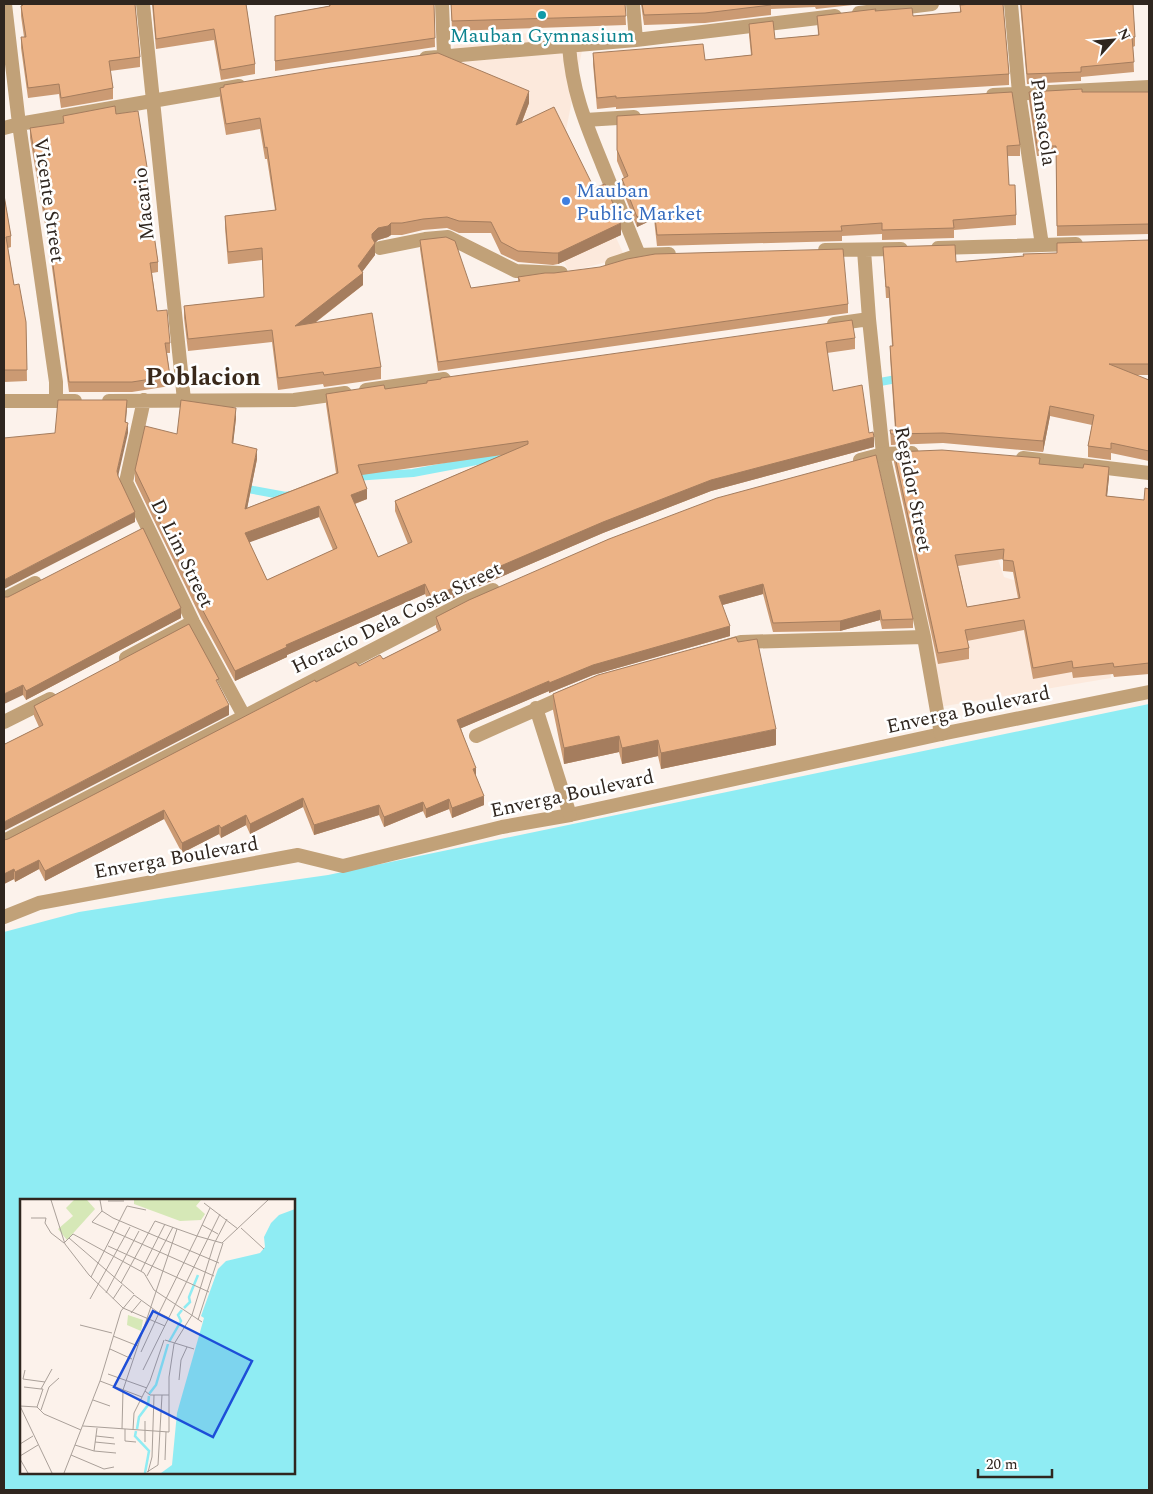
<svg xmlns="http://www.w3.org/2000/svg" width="1153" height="1494" font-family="Spectral,serif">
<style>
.built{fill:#fce9dc}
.water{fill:#8fecf3;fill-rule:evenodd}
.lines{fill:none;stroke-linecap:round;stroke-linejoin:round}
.stream{stroke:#8fecf3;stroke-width:8}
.pedestrian{stroke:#c1a178;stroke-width:14}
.minor{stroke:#c1a178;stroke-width:14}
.tertiary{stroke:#c1a178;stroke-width:14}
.wall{fill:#cb9a73;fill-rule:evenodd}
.shaded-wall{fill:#a57d5e}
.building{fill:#ecb386;stroke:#a57d5e;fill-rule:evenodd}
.culture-dot{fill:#0f9aa8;stroke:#fff;stroke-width:2}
.shop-dot{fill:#3f7fe0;stroke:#fff;stroke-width:2}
.labels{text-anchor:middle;stroke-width:5;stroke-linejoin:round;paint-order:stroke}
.culture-label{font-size:20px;fill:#0d838f;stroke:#fff}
.street-label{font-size:20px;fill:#2f261f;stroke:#fff}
.shop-label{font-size:20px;fill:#366cbe;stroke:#fff;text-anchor:start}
.district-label{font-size:25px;font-weight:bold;fill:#3a291b;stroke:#fff}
.inset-river{fill:none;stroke:#8fecf3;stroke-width:2.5}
.inset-road{fill:none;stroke:#aaa099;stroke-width:1}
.view{fill:#1d4ed8;fill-opacity:0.15;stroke:#1d4ed8;stroke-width:2.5}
.inset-edge{fill:none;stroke:#2f261f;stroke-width:2.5}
</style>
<rect width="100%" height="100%" fill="#fcf2eb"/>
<path class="built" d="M586 31 566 130 625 257 569 272 506 145 445 121 455 36Z
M996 554 1004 577 1104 610 1111 678 939 707 909 557Z"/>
<path class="water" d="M1149 704V1490H4V932L79 912 167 898 328 875ZM21 1200H294V1473H21Z"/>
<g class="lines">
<path class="stream" d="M880 382 902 378
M354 477 413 473 508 455
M242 488 286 496 290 495"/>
<path class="pedestrian" d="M4 917 39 903 298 855 343 866 502 827 570 815 941 734 1149 692"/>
<path class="minor" d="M5 4 19 124 56 382V401
M143 4 184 400
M442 4 444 55
M633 4 636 40
M1011 4 1019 93 1042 245
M859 13 932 4
M569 45C572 92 586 124 603 166 615 196 627 225 639 255
M426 58 636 40 835 16
M993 95 1149 87
M585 120 634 117
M4 128 19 124 239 86
M380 248 425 239 448 237 516 271 561 273
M938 248 1076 244
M825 250 901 249
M864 250 869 319 883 454 924 637 941 734
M612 264 639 255 669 254
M834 324 869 319
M366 390 444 379
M144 400 126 482 193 622 244 716
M4 401H75
M109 401 294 400 345 393
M4 599 35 583
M720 648 741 642 924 637
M126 658 193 622
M536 708 570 815
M4 722 50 699
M476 736 571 694"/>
<path class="tertiary" d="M1023 458 1149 473
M860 460 883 454 912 453
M4 841 465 602 493 590"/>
</g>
<path class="wall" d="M21 4H135L140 57V67L110 71 113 88V99L61 108 59 94 28 98 21 48V37H24L21 16Z
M152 4H246L255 64V74L221 80 214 40 156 49Z
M329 4H434L435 47 275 71V16L329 6Z
M451 4H625L626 25 452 31Z
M641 4H862L816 9 815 7 771 9V15L705 23 644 25Z
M971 4H1003L1009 74V85L616 109V107L597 109 593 64V53L705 60 751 55 749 35V24L775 39 818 35 817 16 876 11 913 16 960 12V5Z
M1020 4H1133L1135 37V46L1133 47 1134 72 1081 77V81L1027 84Z
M220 88 529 103 522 122 594 188 621 235 558 264 553 265 518 262 501 254 491 233H459L447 228 423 230 402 235H391L388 237 378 240 375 243V255L362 272 363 285 315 323 381 367V379L324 387 323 384 278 390 272 342 188 351 184 318V306L264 297 262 260 228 264 225 228V216L275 210 267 159H265L260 129 226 135 220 99Z
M1029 92H1149V234L1057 236 1056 155 1037 156 1029 101Z
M116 114 147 167V177H146L158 262V272L152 273 157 311 170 343V353H167L170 376V386L132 392H69L50 253 30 138V128L63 123V116Z
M617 116 1020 145V156H1007L1009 185 1016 215V225L954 230V238L882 240V234L842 236V241L657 246 654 219 637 227 622 189V179L624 178 617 161Z
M4 195 11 236V247L8 248 14 285 26 322 27 381 4 382Z
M420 240 471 288 518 282V277L848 304V313L438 371 420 249Z
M1149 240V375H1136L1149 380V461L1111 453V460L1088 457V446L1092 425 1050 416 1043 452 943 443 891 445 890 430H895L890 357V346H892L889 298H886L883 247 956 262 1057 253Z
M855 338V349L827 353 833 391 869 433 874 447 711 491 603 533 461 594 432 609 425 594 287 655V657L235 681 201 618 135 481V470L177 434 236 418 233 443 257 459 247 508 336 473 326 404V394L385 389ZM502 455 395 501V511L408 544 378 557 355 504 367 499 362 475ZM319 517 333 550 267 580 249 542Z
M894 452 1040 464 1109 477 1107 496 1144 500 1149 489V674L1114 677 1113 674 1073 678 1072 672 1033 679 1024 630 967 641 969 648V659L938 664 894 462ZM1003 559V571L1013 572 1018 598 967 607 958 566Z
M609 539 913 619V628L882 629 880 620 840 631 773 632 763 594 722 605 730 636 593 675 549 693V691L461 728 476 777 484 805 452 818 449 809 426 818 423 811 384 827 379 815 314 835 303 807 250 834 246 825 221 838 219 834 182 853 164 819 45 881 39 869 15 882 14 879 4 884V840L8 839 316 682 359 666 383 659 438 631 436 627V617Z
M4 597 181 618 26 700 23 695Z
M219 686 229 715 5 744 39 727 34 716V706Z
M553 694 776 745 661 769 658 756 622 764 619 752 564 764 553 710Z"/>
<path class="shaded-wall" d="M529 91V103L516 137V125Z
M654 209V219L637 227V217Z
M391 223V235L388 237 378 240 372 246V234L378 228Z
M621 223V235L558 264V253Z
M375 243V255L359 276 363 273V285L295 338V326L358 266Z
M127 400V409L125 432V422Z
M1050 406V416L1043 452V441Z
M236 408V418L232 454V443Z
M128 423V433L117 481V471Z
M874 437V447L711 491 603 533 461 594 432 609V599L461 583 603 522 711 480Z
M257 449V459L245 519V509Z
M1109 467V477L1106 506V496Z
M367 489V499L351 505V495Z
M319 506V517L245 544V533Z
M135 512V522L4 589V580Z
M425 584V594L287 655V657L235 681V671L286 645Z
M763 584V594L719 606V596Z
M181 608V618L26 700V691Z
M880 610V620L840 631V621Z
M730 626V636L593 675 549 693V683L593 665Z
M549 681V691L457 730V720Z
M23 685V695L4 704V694Z
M229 705V715L4 831V822Z
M776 729V745L661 769V753Z
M619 736V752L564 764V748Z
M658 740V756L622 764V748Z
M476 768V777L473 769Z
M484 796V805L452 818V808Z
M303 798V807L250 834V824Z
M449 799V809L426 818V809Z
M423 802V811L384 827V817Z
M379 805V815L314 835V825Z
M164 810V819L45 881V871Z
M246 815V825L221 838V828Z
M219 825V834L182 853V843Z
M39 860V869L15 882V872Z
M14 869V879L4 884V874Z"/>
<path class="building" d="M23 4H135L140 57 109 61 113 88 61 98 59 84 28 88 21 37H26L21 6 23 5Z
M153 4H246L255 64 221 70 214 29 156 39Z
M330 4H434L435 38 275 61V16L330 6Z
M451 4H625L626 16 452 21Z
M642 4H771V5L705 13 644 15Z
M972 4H1003L1009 74 616 98V96L597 98 593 53 703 44 705 60 752 55 749 24 773 21 775 39 819 35 817 16 876 9 875 11 912 8 913 16 961 12 960 5Z
M1021 4H1133L1135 37H1132L1134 62 1081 67V72L1027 74Z
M438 53 529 91 516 125 554 107 594 188 605 184 621 223 558 253H553L518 251 501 242 491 222 459 221 447 217 423 219 402 223H391L388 226 378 228 372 234V238L375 243 358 266 363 273 295 326 372 313 381 367 324 375 323 372 278 378 272 330 188 339 184 306 264 297 262 248 228 252 225 216 276 210 267 147 265 148 260 118 226 124 220 88 224 87V85L329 68Z
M1082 89V92H1149V224L1057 226 1056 146H1037L1029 92Z
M1012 92 1020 145 1007 146 1009 185H1015L1016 215 953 220 954 228 882 230V223L841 226 842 231 657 235 654 209 637 217 622 179 628 176 617 150V116Z
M115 106 116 114 138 111 147 167H144L158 262 150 263 157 311 167 310 170 343H165L170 376 132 382H69L50 243 30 128 64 123 63 116Z
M4 195 11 236 6 237 14 285 19 284 26 322 27 370H4Z
M446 237 455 241 471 288 520 281 518 277 545 273H554L600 267 627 259 655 254 843 249 848 304 438 362 420 240Z
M1149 240V364H1109L1149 380V451L1111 443V449L1088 446 1094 415 1050 406 1043 441 943 433 891 434 890 430H896L890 346H893L889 287H886L883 247 955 245 956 262 1024 256 1023 254 1057 253V243Z
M852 320 855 338 826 342 833 391 862 385 869 433 873 432 874 437 711 480 603 522 461 583 432 599 425 584 286 645 287 647 235 671 201 607 135 470 145 426 177 434 181 400 236 408 232 443 257 449 245 509 338 473 326 394 384 385 385 389 427 383V381L441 379V378ZM528 441V444L395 501 412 542 378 557 351 495 367 489 358 465ZM319 506 337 548 267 580 245 533Z
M58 400H127L125 422 128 423 117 471 118 476 135 512 4 580V438L55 433Z
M942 450 1040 458 1039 464 1083 468 1084 464 1109 467 1106 496 1144 500 1145 488 1149 489V663L1114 667 1113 663 1073 668 1072 661 1033 668 1024 620 965 630 969 648 938 653 894 452ZM1004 549 1003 560 1013 561 1020 598 967 607 955 555Z
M876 455 913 619 882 620 880 610 840 621 773 623 763 584 719 596 730 626 593 665 549 683V681L457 720 476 768 473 769 484 796 452 808 449 799 426 809 423 802 384 817 379 805 314 825 303 798 250 824 246 815 221 828 219 825 182 843 164 810 45 871 39 860 15 872 14 869 4 874V840L8 839 315 680 316 682 356 662 359 666 380 655 383 659 441 630 436 617 469 600 609 539 717 498Z
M143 528 181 608 26 691 23 685 4 694V597H8Z
M189 624 219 679 216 680 229 705 4 822V742L5 744 43 725 34 706Z
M736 637 738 642 757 639 776 729 661 753 658 740 622 748 619 736 564 748 553 694 598 675Z"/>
<circle class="culture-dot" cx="542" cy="15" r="5"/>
<circle class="shop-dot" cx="566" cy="201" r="5"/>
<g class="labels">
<g class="culture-label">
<text x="542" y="42">Mauban Gymnasium</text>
</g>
<g class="street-label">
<text transform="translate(1044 122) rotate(82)" y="7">Pansacola</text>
<text transform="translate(50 200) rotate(82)" y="7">Vicente Street</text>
<text transform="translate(143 204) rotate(-96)" y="7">Macario</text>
<text transform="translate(914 489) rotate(79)" y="7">Regidor Street</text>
<text transform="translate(183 553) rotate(64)" y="7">D. Lim Street</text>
<text transform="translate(396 617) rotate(-26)" y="7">Horacio Dela Costa Street</text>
<text transform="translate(968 709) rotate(-12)" y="7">Enverga Boulevard</text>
<text transform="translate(572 793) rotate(-12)" y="7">Enverga Boulevard</text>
<text transform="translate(176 857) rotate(-10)" y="7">Enverga Boulevard</text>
</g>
<g class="shop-label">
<text x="576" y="197">Mauban<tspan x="576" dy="23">Public Market</tspan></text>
</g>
<g class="district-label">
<text x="203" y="385">Poblacion</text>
</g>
</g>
<g transform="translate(20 1199)">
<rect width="275" height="275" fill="#fcf2eb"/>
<path d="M114 1H181L176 7 185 15 181 21 160 22 114 5Z" fill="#d6e8b7"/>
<path d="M54 1H67L75 10 47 41 38 30 53 17 46 9Z" fill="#d6e8b7"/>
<path d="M108 116 123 121 121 132 107 126Z" fill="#d6e8b7"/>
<path d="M275 10V274H141L152 266 157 214 184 119 181 117 198 70 206 62 240 54 245 48 244 38 251 24 259 16Z" fill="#8fecf3"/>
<path class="inset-river" d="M164 109 170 103 169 98 178 76M149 143 161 122 158 116 162 111M129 195 136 186 148 145M117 230 119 218 128 206 129 197M116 232 115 237 129 252 125 274"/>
<path class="inset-road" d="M31 1 45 45 69 76 103 109 145 127M80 1 82 12 93 19 199 64M88 2H104M184 4 218 30M107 7 126 11M82 12 72 23 194 77M11 19H26L25 24 31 34 44 44M182 26 198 35M221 29 244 50M49 39 114 95M44 44 53 35 124 74 134 91 182 123M88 47 189 93M121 72 145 25M127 77 153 28M71 78 107 7M101 84 135 22 177 37 190 9M86 94 119 32M70 100 110 28M93 100 102 86M111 114 121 102M178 121 203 44M60 126 92 134M93 137 118 147M145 141 174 150M90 150 112 160M121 153 139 114 149 119M5 171 3 180 25 183M123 171 200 15M88 175 127 189M159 181 161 161 167 148M80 182 122 198M4 188 21 190M125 192 130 196H149M73 201 90 207M17 208 23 190H21L32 170M21 211 29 188 39 179M63 227 149 233V178L154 145 172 116 194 45 207 20M102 230 103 191 157 30M105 230V242L116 243M113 231 114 214 130 182 144 141M76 237 94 239M75 243 95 245M125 243V222M0 245 13 237M55 246 74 252 96 254M74 252 77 229M51 256 84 270 94 268M0 257 18 246M0 260 8 274M145 261 146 233M127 273 138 266 142 196M128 273 132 258 134 196M32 274 0 207 17 208 24 215 61 231M44 274 80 182 101 112 114 96 139 114 177 37 202 44 248 1"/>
<path class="view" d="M133 112 232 162 193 238 94 188Z"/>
<rect width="275" height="275" class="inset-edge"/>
</g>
<rect width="1153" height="1494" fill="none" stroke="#2f261f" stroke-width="10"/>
<g transform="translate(1113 40) rotate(63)" stroke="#ffffff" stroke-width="4" paint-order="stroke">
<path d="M0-4L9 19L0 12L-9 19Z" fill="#2f261f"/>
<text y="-8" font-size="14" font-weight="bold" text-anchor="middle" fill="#2f261f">N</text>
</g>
<path d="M978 1469v8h74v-8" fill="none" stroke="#2f261f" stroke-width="2.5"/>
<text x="986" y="1469" font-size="15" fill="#2f261f" stroke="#ffffff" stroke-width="4" paint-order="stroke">20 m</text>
</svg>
